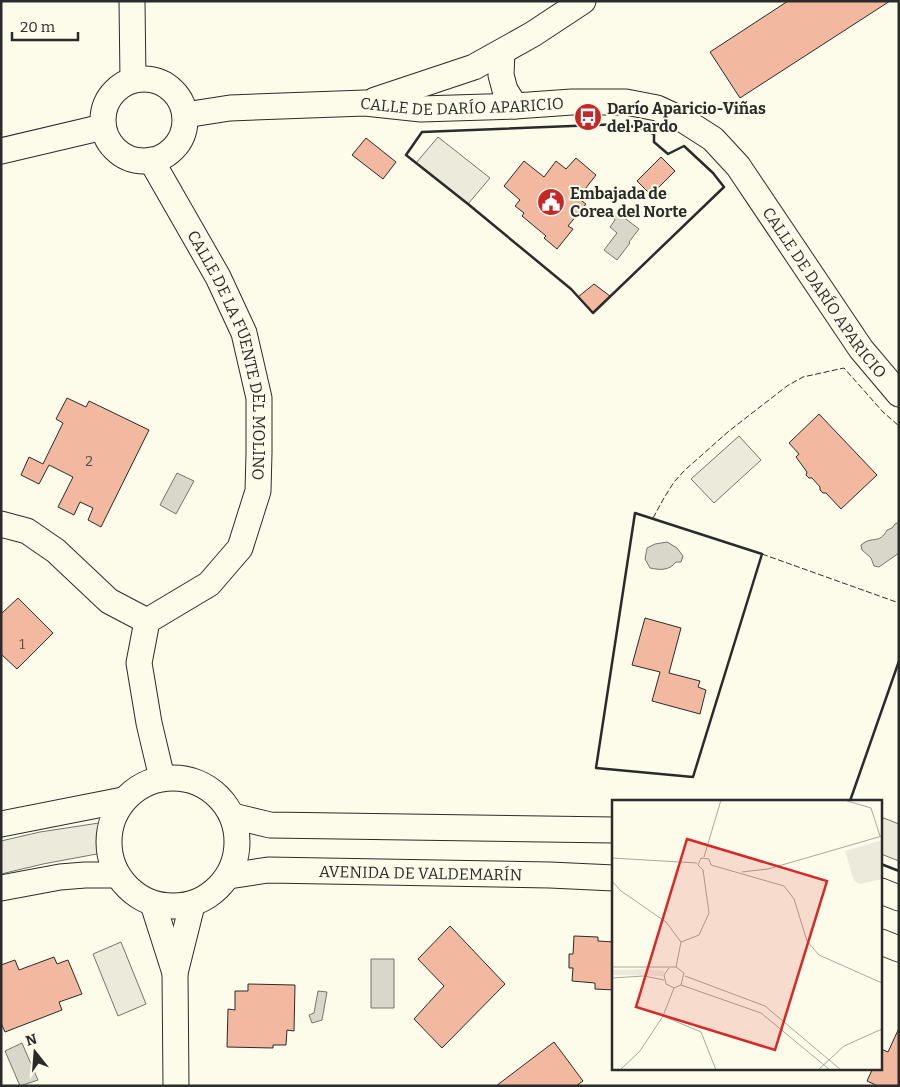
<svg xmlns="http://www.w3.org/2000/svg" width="900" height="1087" font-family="Bitter,serif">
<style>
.green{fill:#ecebdb;stroke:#74746e}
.water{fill:#d8d7c9;stroke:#74746e}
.building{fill:#f2b8a0;stroke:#2b2b2b}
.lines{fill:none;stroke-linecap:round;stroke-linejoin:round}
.minor-casing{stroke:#2b2b2b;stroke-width:27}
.minor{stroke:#fdfbea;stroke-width:25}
.fence{stroke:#2b2b2b;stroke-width:1;stroke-dasharray:6 2.5;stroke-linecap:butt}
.wall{stroke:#2b2b2b;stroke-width:2.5}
.labels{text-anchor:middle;stroke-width:4;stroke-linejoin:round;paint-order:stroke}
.number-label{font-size:14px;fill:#5d4e48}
.street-label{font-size:16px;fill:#2b2b2b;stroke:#fdfbea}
.poi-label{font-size:16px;font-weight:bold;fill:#2b2b2b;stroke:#fdfbea;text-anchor:start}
.inset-road{fill:none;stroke:#a9a89e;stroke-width:1}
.view{fill:#d62828;fill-opacity:0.15;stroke:#d62828;stroke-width:2.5}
.inset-edge{fill:none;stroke:#2b2b2b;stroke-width:2.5}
</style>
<rect width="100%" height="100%" fill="#fdfbea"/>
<path class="green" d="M438 137 490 178 468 204 416 163Z
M739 436 761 460 714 503 691 479Z
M881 817 899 824V861L881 854Z
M99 823 102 853 43 864 1 874V841L40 832Z
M121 942 146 1004 118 1016 93 954Z"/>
<path class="water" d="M618 213 639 229 629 242 630 243 617 260 604 250 617 233 610 227 615 220 614 218Z
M177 473 194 481 176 514 160 505Z
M899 522V553L879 567 874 566 871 558 862 550 861 545C873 535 879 545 887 530L892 528 895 524Z
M667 542 677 548 683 556 681 562H676C669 571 660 570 650 568L645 559 647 548 655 544Z
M371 959H394V1008H371Z
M318 991 327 992 322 1020 312 1023 309 1015 314 1013Z
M22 1043 38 1080 20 1086 5 1051Z"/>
<path class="building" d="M788 1H890L740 98 710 52Z
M366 138 396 162 383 179 352 155Z
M661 157 675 171 651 195 637 181Z
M576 158 596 175 578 198 586 204 568 226 573 229 557 249 544 238 546 236 522 216 524 213 515 206 520 200 504 186 524 161 544 177 556 161 566 169Z
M594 284 610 296 593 313 578 297Z
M67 398 86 407 89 401 149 430 101 527 88 520 93 508 80 502 74 515 58 507 73 477 49 465 39 484 21 475 29 457 43 464 63 423 56 419Z
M819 414 877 475 841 509 826 493H823L820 490V487L812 478H809L806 475 807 472 796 457 799 454 789 443Z
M18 598 53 633 17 669 1 654V614Z
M645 618 681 628 669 673 700 681 698 687 706 690 700 714 652 701 660 672 632 665Z
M450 926 505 984 442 1048 414 1019 444 986 418 959Z
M574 936 598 937V941L614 942V990L595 989V983L572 981 573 968H569V954H573Z
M54 957 57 964 68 960 82 994 59 1002 62 1010 5 1032 1 1023V965L15 960 19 970Z
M248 984 295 985 294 1031 287 1030 286 1045H273V1048L227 1047 228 1009 235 1010V991H248Z
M899 1028V1086H878L867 1081 873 1068H881V1049L888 1052Z
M554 1042 583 1081 576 1086H496Z"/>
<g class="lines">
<g class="minor-casing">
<g id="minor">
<path d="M132 1 133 80"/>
<path d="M502 52 501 75 505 90 515 106"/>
<circle cx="144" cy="120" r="41"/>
<path d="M375 100 474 67 533 34 583 1"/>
<path id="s1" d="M185 115 230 108 365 103 421 109 515 106 572 102H626L657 108 685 121 713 139 738 166 861 349 899 394"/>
<path d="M1 151 103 127"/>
<path id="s2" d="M151 160 218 277 244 333 259 398V453L258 491 240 548 209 584 147 621 139 663 149 723 162 778"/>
<path d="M1 524 27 531 56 551 109 601 147 621"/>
<circle cx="173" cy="842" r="64"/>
<path d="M233 816 270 825 614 830"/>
<path d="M1 824 123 800"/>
<path id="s3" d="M229 876 268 870 550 875 614 878"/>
<path d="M1 888 60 877 85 875H117"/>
<path d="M881 891 899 898"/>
<path d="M153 904 175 973"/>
<path d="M881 942 899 949"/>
<path d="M176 1086 175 973 192 905"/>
</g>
</g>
<use href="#minor" class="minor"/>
<path class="fence" d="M653 518 664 498 674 482 685 470 729 431 787 386 803 377 844 368 883 412 899 426
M762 554 899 603"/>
<path class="wall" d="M623 124 642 129 654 134V142L668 154 684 146 713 173 724 187 593 313 571 289 468 204 406 155 422 132Z
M635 513 762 554 693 777 596 768Z
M850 801 899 661
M881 864 899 871"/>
</g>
<defs>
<g id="bus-disc" transform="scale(1.4375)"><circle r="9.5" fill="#c62828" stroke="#fdfbea"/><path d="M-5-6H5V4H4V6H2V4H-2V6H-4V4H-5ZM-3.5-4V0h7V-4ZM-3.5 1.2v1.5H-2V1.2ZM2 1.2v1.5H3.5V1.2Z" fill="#fff"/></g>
<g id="civic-disc" transform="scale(1.4375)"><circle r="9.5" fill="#c62828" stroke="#fdfbea"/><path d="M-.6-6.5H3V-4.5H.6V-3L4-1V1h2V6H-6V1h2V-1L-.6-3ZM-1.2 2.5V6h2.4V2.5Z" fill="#fff"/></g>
</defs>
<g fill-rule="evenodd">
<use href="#bus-disc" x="588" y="117"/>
<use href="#civic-disc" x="551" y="202"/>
</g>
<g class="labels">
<g class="number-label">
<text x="89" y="466">2</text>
<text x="22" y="649">1</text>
</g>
<g class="street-label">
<text dy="6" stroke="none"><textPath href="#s1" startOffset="278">CALLE DE DARÍO APARICIO</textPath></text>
<text dy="6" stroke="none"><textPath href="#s1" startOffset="728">CALLE DE DARÍO APARICIO</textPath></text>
<text dy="6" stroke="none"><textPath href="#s2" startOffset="214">CALLE DE LA FUENTE DEL MOLINO</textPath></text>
<text dy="6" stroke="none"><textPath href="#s3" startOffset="192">AVENIDA DE VALDEMARÍN</textPath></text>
</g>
<g class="poi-label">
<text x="607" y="114">Darío Aparicio-Viñas<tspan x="607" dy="18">del Pardo</tspan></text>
<text x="570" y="199">Embajada de<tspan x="570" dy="18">Corea del Norte</tspan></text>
</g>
</g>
<g transform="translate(612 800)">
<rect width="270" height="270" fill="#fdfbea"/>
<path d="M270 40V79L248 84 242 81 233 51ZM31 169 52 171 51 176 0 175V170Z" fill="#ecebdb"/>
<path class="inset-road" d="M232 0 259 8 268 36M92 57 109 0M0 58 85 63M99 65 172 86 182 99 195 141 207 155 270 183M91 70 86 65 89 58 97 59 99 65M130 72 156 69 270 36M0 81 9 91 54 122 69 142M0 167H64L72 173 69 185 62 188 54 184 52 175 57 168M64 167 69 142 87 135 97 113 91 70M73 176 153 206 229 270M0 178 32 176 52 180M69 185 149 213 218 270M51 216 89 232 104 270M8 270 28 251 51 216 62 188M206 270 232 246 270 229"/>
<path class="view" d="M75 39 215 81 163 250 24 207Z"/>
<rect width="270" height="270" class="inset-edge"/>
</g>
<rect width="900" height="1087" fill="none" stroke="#2b2b2b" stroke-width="5"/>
<g transform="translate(35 1052) rotate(343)" stroke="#fdfbea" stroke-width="4" paint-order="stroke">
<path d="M0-4L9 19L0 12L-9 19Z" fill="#2b2b2b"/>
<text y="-8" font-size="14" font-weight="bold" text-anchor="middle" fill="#2b2b2b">N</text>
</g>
<path d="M12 32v8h66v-8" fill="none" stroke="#2b2b2b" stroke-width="2.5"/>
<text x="20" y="32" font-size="15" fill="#2b2b2b" stroke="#fdfbea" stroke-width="4" paint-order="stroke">20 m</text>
</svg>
